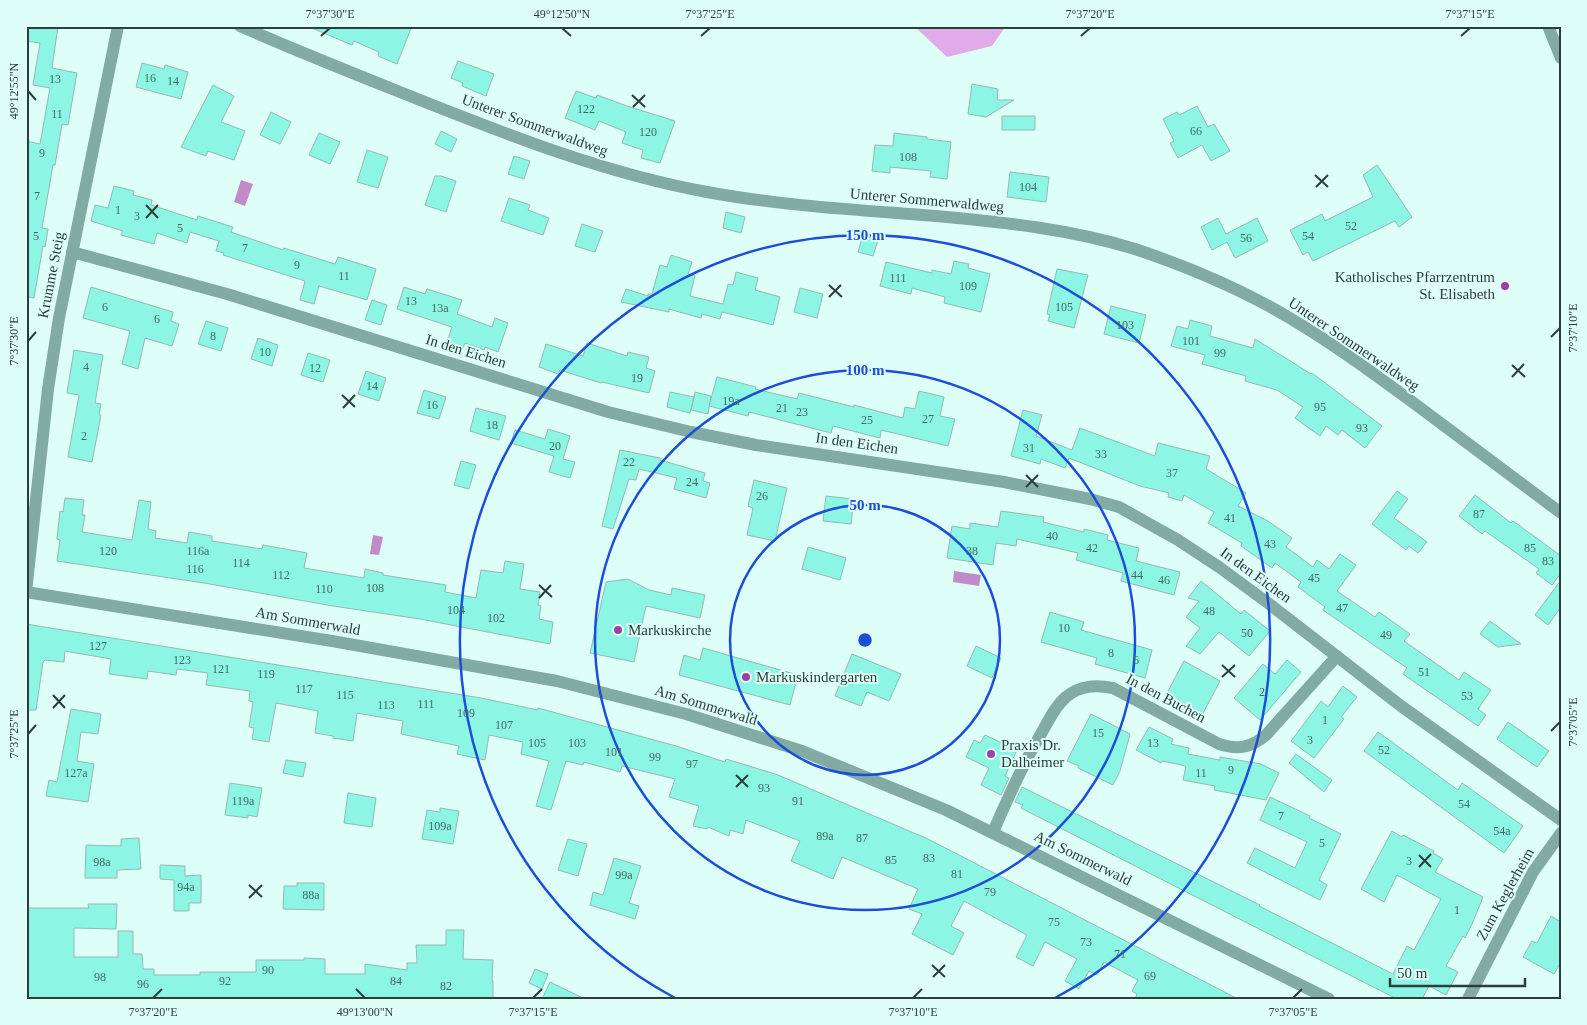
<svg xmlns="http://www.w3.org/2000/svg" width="1587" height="1025" font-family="'Times New Roman',serif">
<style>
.forest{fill:#e1abe9}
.water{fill:#c08bc7}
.building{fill:#8cf5e3;stroke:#92bbb2}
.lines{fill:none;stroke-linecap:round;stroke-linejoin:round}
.minor{stroke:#82aba3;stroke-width:12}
.ticks{fill:none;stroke:#2d3e3a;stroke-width:2}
.ring{fill:none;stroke:#1d4ed8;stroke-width:2.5}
.poi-dot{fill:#9b3fa9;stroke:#ddfff8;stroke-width:2}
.labels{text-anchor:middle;stroke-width:4;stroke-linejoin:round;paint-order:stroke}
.number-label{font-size:12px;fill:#456c64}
.street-label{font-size:15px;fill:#2d3e3a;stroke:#ddfff8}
.poi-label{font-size:15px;fill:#2d3e3a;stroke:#ddfff8;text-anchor:start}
.centre{fill:#1d4ed8;stroke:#ddfff8;stroke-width:2.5}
.ring-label{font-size:15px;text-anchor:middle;font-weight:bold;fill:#1d4ed8;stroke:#ddfff8;stroke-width:4;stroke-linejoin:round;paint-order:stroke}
.neatline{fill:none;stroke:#2d3e3a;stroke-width:2}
.ticks-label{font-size:12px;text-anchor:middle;fill:#2d3e3a}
</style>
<rect width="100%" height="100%" fill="#ddfff8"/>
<path class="forest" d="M914 26H1006L992 46 947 57Z"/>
<path class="water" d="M241 180 253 184 245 206 234 202Z
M373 535 383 537 379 555 370 554Z
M954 571 981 575 979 586 953 582Z"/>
<path class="building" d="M26 26H58L52 68 77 73 68 125 62 124 55 165H53L42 228 48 229 45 247 43 246 34 298 26 297V141L40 144 50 88 33 85 40 43 26 41Z
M307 26H412L397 64 378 56 379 52 354 41 352 45Z
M458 61 494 74 486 96 462 86 463 83 451 78Z
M142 63 164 69 165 65 188 72 181 99 136 87Z
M972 84 998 89 997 100H1014L986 117 968 114Z
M213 85 234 96 221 122 245 131 234 160 208 151 206 156 181 147Z
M576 91 596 98 597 95 627 106 675 121 660 163 641 158 643 150 622 143 626 132 599 121 595 130 565 118Z
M1197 106 1208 127 1214 124 1230 151 1211 161 1202 145 1178 158 1170 143 1174 141 1163 119 1177 112 1179 115Z
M271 112 291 122 280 144 260 135Z
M1002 116H1035V130H1002Z
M441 131 457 139 451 152 435 144Z
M319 133 340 142 330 164 309 155Z
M894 133 927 137V139L951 142 947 179 930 177 931 171 890 167V173L872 171 875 145 893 146Z
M367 150 388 157 378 188 357 182Z
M514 156 530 161 524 179 508 174Z
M1377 165 1412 217 1399 227 1395 221 1313 261 1308 252 1303 255 1290 230 1322 214 1325 221 1373 197 1363 175Z
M1010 172 1049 177 1046 202 1007 197Z
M435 176H441L456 181 446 212 425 205Z
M114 186 134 191 133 195 152 200 151 205 197 220 198 216 233 227 231 232 283 250 284 248 335 264 338 257 376 269 367 300 319 286 314 304 300 300 305 281 223 255 224 253 216 251 219 241 190 232 187 243 157 233 154 244 121 235 123 231 91 221 95 205 108 208Z
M509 198 530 205 528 210 549 218 543 235 501 221Z
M726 212 745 217 741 233 723 228Z
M1218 218 1226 234 1257 218 1268 241 1235 258 1227 242 1212 250 1201 227Z
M582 224 603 231 595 252 575 246Z
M863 235 878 240 873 256 858 252Z
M671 255 692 262 688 274 695 276 690 296 723 304 728 284 733 285 736 272 758 278 755 290 780 297 773 325 722 312 720 319 702 314 701 318 669 309V312L621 302 626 289 648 296V294H652L660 265 667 267Z
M954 261 969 264 968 268 990 274 981 312 944 303 945 297 912 288 911 294 880 286 886 262 932 273V270L951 274Z
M1057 269 1088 275 1074 328 1048 321 1050 315 1047 314Z
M91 287 173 312 171 321 179 324 172 346 145 338 138 369 122 364 130 331 83 318Z
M404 287 425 294 427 289 462 300 457 314 492 327 495 318 508 323 498 352 485 347 484 350 465 343 462 351 446 345 452 327 397 309Z
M800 288 823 294 817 318 794 312Z
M372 300 387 305 381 325 365 320Z
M1111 306 1146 315 1139 343 1104 334Z
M1190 320 1212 326 1210 336 1253 348 1255 339 1311 374 1312 373 1382 426 1365 448 1342 430 1338 435 1326 426 1320 436 1295 418 1303 407 1277 390 1245 381 1246 376 1202 364 1205 355 1171 346 1177 326 1188 329Z
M206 321 228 328 221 351 198 344Z
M258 338 278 345 272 366 251 359Z
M587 343 627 356 628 352 649 357 646 368 655 371 649 393 602 382 601 383 560 370 558 374 539 367 546 344 583 356Z
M74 350 103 355 95 403 101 404 99 415H101L92 462 68 457 79 395 67 393Z
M308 353 330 360 323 382 301 375Z
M366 371 386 378 379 401 358 394Z
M717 377 756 387 755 389 797 399 799 393 854 407V405L903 418 905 407 915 409 919 391 944 397 940 416 955 419 948 446 881 430 880 438 833 426 831 433 749 412 748 416 709 406Z
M424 390 446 397 439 419 417 413Z
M670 392 694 397 690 413 667 407Z
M695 392 711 396 708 414 691 410Z
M476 408 506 416 499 440 470 431Z
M1023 410 1042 415 1036 436 1072 450 1080 428 1155 456 1158 443 1210 456 1206 469 1246 493 1238 506 1268 521 1292 538 1286 547 1313 567 1317 560 1329 569 1340 554 1356 565 1337 591 1375 617 1379 612 1410 634 1404 641 1459 680 1464 672 1491 690 1478 709 1486 715 1478 726 1403 674 1407 668 1323 610 1325 607 1298 587 1301 582 1275 563 1272 568 1241 546 1242 543 1208 523 1214 512 1184 495 1182 501 1168 497 1169 493 1140 486 1069 458 1065 468 1041 459 1040 464 1011 456Z
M548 429 570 436 563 459 575 462 570 478 549 472 554 456 511 443 515 430 545 439Z
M620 450 660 458V460L705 473 703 481 710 483 706 498 674 489 677 478 639 469 636 480 629 479 613 529 602 526Z
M461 461 476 465 469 489 454 485Z
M754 480 787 488 775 541 747 535 753 508 748 506Z
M1397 491 1408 499 1394 518 1427 542 1418 553 1409 546 1406 550 1372 524Z
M1475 495 1511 523 1513 521 1561 556V573L1552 585 1536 573 1539 569 1485 531 1482 534 1459 516Z
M826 496 854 499 851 524 823 521Z
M65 498 84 500 82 515H85L82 532 132 540 139 500 151 502 148 529 156 531 155 538 187 543 189 532 212 536V541L262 549 263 545 307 553 304 568 364 578 365 569 383 573V575L446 585 445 592 476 598 481 570 503 573 505 561 524 564 520 589 540 592 538 605 541 606 539 619 553 622 550 644 420 619 333 606 204 583 57 561 60 540 57 539 60 511 63 512Z
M1001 511 1044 517 1043 522 1084 532V529L1108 535 1107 540 1139 548 1136 561 1180 572 1174 595 1121 581 1123 573 1076 560 1078 553 1017 539 1016 546 996 543 993 565 947 558 952 526 970 529V523L998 527Z
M808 547 846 558 840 580 802 569Z
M628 579 649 590 671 595 672 588 705 595 700 618 646 606 634 662 590 653 606 582Z
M1561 580V607L1548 625 1535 615Z
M1201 581 1241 614 1244 610 1270 631 1249 656 1219 632 1200 654 1186 646 1200 628 1186 617 1199 601 1188 598Z
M1050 612 1084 622 1081 630 1152 650 1145 678 1095 664 1097 658 1041 642Z
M1490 621 1521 644 1498 647 1480 634Z
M26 624 481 698 538 710V708L676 746 725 762 726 759 746 765 778 775 928 839 1238 999H1135L1137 994 1132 991 1138 980 1104 962 1097 975 1089 971 1079 989 1065 981 1077 959 1045 942 1033 966 1016 957 1027 935 964 901 951 926 964 933 953 955 912 934 922 914 909 909 918 889 842 857 833 879 791 861 800 841 746 820 743 834 730 830 729 836 708 827 707 829 693 826 699 806 669 797 675 779 622 766 620 772 584 762 583 765 566 761 551 810 536 806 549 761 521 754 523 742 489 735 485 760 457 754 459 746 401 734 403 721 357 713 353 741 333 738V736L315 733 318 711 276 703 269 742 252 739 254 728 249 727 253 702 249 701 250 691 206 685 208 673 177 669 176 675 148 671 147 679 109 674 111 659 65 651 64 662 45 660 43 662 36 710H26Z
M976 646 1001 658 992 678 967 666Z
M703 648 798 675 790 705 679 675 684 655 700 660Z
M852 654 901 674 889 701 867 692 861 706 835 696Z
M1287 660 1301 672 1260 720 1234 698 1263 664 1275 674Z
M1184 661 1220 681 1200 719 1166 700V695Z
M1343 686 1357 697 1341 717 1344 719 1314 758 1291 741 1321 701 1328 707Z
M71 709 101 714 98 734 81 732 77 761 94 764 88 802 46 796 49 780 57 782Z
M1091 714 1130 734 1120 771 1113 785 1078 768 1079 766 1067 761Z
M1508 722 1549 751 1537 767 1497 739Z
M1149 727 1173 739 1171 744 1189 748 1188 754 1220 760V757L1261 764 1279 773 1266 800 1214 790 1215 786 1183 780 1186 766 1162 761 1161 763 1136 750Z
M1378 732 1458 790 1462 783 1523 826 1504 853 1364 751Z
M985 735 1017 750 1005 776 1009 778 1001 795 981 785 989 768 966 757 974 740 980 743Z
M1296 754 1332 780 1324 792 1289 763Z
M286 760 306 763 303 777 283 773Z
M230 783 262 788 257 817 248 815V818L225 815Z
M1022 787 1260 905 1259 906 1393 974 1407 946 1414 950 1441 899 1397 875 1384 902 1361 889 1392 831 1402 837 1403 835 1434 851 1433 853 1443 859 1435 872 1483 897 1472 924 1465 938 1463 936 1446 966 1458 972 1446 995 1429 986 1422 999H1397L1021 808 1023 805 1015 802Z
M348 793 376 798 372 827 344 823Z
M1270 797 1310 816 1309 818 1341 834 1319 880 1327 885 1320 900 1247 863 1255 848 1295 868 1307 842 1260 820Z
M440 808 459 811 453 844 422 839 427 810 440 812Z
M139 838 141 869 117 870V878H85L86 845 121 846V839Z
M568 839 587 844 578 876 558 870Z
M614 858 641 866 629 903 639 906 635 919 590 905 593 892 603 895Z
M160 865 185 866V876L201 875V903H189V911H174V880L160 879Z
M297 883H324V910L283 909 284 886H297Z
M88 904H117L116 929 74 928V957H118V931H133V954H142L143 969H154V975H200V972H256V960H304V958L325 959V974H365V964L407 970V963H417L416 945H446V930H464L463 959 493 960 492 981H493V999H26V908H89Z
M1551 916 1561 922V962L1554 974 1523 957 1532 941 1537 943Z
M535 969 548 974 542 989 529 983Z
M550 982 585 999H542Z"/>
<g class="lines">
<path class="minor" d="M240 26C299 52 360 76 420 100 513 137 608 174 707 192 783 206 860 210 936 216 1003 222 1070 229 1135 249 1180 264 1226 283 1267 305 1318 333 1365 367 1411 401 1461 438 1511 476 1561 513
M1548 26 1561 58
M72 252 227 294 608 412 691 432 756 445 1004 482 1090 499 1119 507 1178 540 1219 567 1268 603 1401 706 1561 820
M26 592 332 641 557 681 686 714 802 751 946 810 1329 999
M26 592 48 389 59 318 118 26
M993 832C1008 798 1023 764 1042 732 1049 720 1055 706 1066 697 1080 685 1096 685 1113 688L1219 744C1238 750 1251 748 1266 735L1337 656
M1468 999 1533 872 1561 833"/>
</g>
<path class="ticks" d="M562 28 571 36M321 36 330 28M701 36 710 28M1081 36 1090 28M1461 36 1470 28M28 91 36 100M632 95 645 107M633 107 645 95M1315 175 1328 187M1316 187 1328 175M146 205 158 218M146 218 158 205M829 285 842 297M829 297 841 285M1551 337 1560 328M28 341 36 332M1512 365 1525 377M1512 377 1524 364M342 395 355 407M343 408 355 395M1026 475 1038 487M1026 487 1038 475M539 585 552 597M539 598 551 585M1222 665 1235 677M1222 677 1235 665M53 695 65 708M53 708 65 695M1551 731 1560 722M28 734 36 725M736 775 748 787M736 787 748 775M1419 855 1431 867M1419 867 1431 854M249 885 262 897M249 898 262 885M932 965 945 977M933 977 945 965M356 989 365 998M153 998 162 989M533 998 542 989M913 998 922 989M1293 998 1302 989"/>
<g class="ring">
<circle cx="865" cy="640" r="135"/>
<circle cx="865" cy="640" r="270"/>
<path d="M675 998A405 405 0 1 1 1055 998"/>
</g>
<g class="poi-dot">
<circle cx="1505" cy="286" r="5"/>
<circle cx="618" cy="630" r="5"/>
<circle cx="746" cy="677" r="5"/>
<circle cx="991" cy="754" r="5"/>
</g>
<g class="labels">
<g class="number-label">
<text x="150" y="82">16</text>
<text x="55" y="83">13</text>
<text x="173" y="85">14</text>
<text x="586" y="113">122</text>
<text x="57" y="118">11</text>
<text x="1196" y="135">66</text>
<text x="648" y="136">120</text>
<text x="42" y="157">9</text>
<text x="908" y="161">108</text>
<text x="1028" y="191">104</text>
<text x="37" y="200">7</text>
<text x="118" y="214">1</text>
<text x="137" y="220">3</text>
<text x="1351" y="230">52</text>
<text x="180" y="232">5</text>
<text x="36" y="240">5</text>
<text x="1308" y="240">54</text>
<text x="1246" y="242">56</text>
<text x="245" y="252">7</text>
<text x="297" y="269">9</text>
<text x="344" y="280">11</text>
<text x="898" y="282">111</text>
<text x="968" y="290">109</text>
<text x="411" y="305">13</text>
<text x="105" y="311">6</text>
<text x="1064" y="311">105</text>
<text x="440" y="312">13a</text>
<text x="157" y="323">6</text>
<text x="1125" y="329">103</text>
<text x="213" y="340">8</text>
<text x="1191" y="345">101</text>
<text x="265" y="356">10</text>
<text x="1220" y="357">99</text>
<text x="86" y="371">4</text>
<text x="315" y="372">12</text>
<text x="637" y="382">19</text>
<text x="372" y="390">14</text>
<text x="731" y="405">19a</text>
<text x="432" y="409">16</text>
<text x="1320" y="411">95</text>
<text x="782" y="412">21</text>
<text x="802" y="416">23</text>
<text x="928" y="423">27</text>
<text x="867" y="424">25</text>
<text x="492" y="429">18</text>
<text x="1362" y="432">93</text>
<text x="84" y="440">2</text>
<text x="555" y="450">20</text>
<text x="1029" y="452">31</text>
<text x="1101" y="458">33</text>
<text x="629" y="466">22</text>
<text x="1172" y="477">37</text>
<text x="692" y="486">24</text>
<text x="762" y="500">26</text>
<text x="1479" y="518">87</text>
<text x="1230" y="522">41</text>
<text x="1052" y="540">40</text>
<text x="1270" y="548">43</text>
<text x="1092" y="552">42</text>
<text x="1530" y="552">85</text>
<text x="108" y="555">120</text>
<text x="198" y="555">116a</text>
<text x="972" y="555">38</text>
<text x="1548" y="565">83</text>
<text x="241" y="567">114</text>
<text x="195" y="573">116</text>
<text x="281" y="579">112</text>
<text x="1137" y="579">44</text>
<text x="1314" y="582">45</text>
<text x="1164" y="584">46</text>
<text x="375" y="592">108</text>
<text x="324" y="593">110</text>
<text x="1342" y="612">47</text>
<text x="456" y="614">104</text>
<text x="1209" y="615">48</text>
<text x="496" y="622">102</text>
<text x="1064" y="632">10</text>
<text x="1247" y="637">50</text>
<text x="1386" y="639">49</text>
<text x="98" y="650">127</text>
<text x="1111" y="657">8</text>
<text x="182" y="664">123</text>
<text x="1136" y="664">6</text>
<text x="221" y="673">121</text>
<text x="1424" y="676">51</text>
<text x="266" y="678">119</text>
<text x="304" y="693">117</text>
<text x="1262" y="696">2</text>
<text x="345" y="699">115</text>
<text x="1467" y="700">53</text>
<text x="426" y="708">111</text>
<text x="386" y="709">113</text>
<text x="466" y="717">109</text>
<text x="1325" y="724">1</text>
<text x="504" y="729">107</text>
<text x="1098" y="737">15</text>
<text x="1310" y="744">3</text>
<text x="537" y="747">105</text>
<text x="577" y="747">103</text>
<text x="1153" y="747">13</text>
<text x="1384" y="754">52</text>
<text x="614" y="756">101</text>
<text x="655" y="761">99</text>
<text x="692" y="768">97</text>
<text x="1231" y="774">9</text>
<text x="76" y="777">127a</text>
<text x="1201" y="777">11</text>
<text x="764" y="792">93</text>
<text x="243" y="805">119a</text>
<text x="798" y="805">91</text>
<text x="1464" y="808">54</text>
<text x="1281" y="820">7</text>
<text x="440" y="830">109a</text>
<text x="1502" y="835">54a</text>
<text x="825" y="840">89a</text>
<text x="862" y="842">87</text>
<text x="1322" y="847">5</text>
<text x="929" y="862">83</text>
<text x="891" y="864">85</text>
<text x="1409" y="865">3</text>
<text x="102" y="866">98a</text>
<text x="957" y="878">81</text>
<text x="624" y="879">99a</text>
<text x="186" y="891">94a</text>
<text x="990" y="896">79</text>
<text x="311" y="899">88a</text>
<text x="1457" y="914">1</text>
<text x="1054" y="926">75</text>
<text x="1086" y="946">73</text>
<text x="1120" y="958">71</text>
<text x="268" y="974">90</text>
<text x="1150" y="980">69</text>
<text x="100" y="981">98</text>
<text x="225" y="985">92</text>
<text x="396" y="985">84</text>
<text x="143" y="988">96</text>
<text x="446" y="990">82</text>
</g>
<g class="street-label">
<text transform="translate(535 125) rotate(20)" y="5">Unterer Sommerwaldweg</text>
<text transform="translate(927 200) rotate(5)" y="5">Unterer Sommerwaldweg</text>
<text transform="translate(51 275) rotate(-79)" y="5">Krumme Steig</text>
<text transform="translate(1354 344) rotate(34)" y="5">Unterer Sommerwaldweg</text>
<text transform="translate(466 351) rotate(17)" y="5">In den Eichen</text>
<text transform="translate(857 443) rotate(8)" y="5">In den Eichen</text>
<text transform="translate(1256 575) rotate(36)" y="5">In den Eichen</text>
<text transform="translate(308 621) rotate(10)" y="5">Am Sommerwald</text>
<text transform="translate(1166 698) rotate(28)" y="5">In den Buchen</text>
<text transform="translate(706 705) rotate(17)" y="5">Am Sommerwald</text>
<text transform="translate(1083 858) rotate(26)" y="5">Am Sommerwald</text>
<text transform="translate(1505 894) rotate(-61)" y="5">Zum Keglerheim</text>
</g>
<g class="poi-label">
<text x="1495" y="282" text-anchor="end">Katholisches Pfarrzentrum<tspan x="1495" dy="17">St. Elisabeth</tspan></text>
<text x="628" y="635">Markuskirche</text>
<text x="756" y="682">Markuskindergarten</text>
<text x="1001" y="750">Praxis Dr.<tspan x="1001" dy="17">Dalheimer</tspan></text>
</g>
</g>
<circle cx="865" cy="640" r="8" class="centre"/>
<g class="ring-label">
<text x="865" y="240">150 m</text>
<text x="865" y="375">100 m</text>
<text x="865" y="510">50 m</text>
</g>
<rect width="1587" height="1025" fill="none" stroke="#ddfff8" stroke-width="55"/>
<path d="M1390 978v8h135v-8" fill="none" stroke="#2d3e3a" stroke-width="2.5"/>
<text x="1397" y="978" font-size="15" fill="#2d3e3a" stroke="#ddfff8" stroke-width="4" paint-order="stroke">50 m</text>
<rect x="28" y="28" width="1532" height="970" class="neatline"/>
<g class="ticks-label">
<text x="330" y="18">7°37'30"E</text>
<text x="562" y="18">49°12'50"N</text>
<text x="710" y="18">7°37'25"E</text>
<text x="1090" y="18">7°37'20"E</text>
<text x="1470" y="18">7°37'15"E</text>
<text transform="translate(14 91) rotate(-90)" y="4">49°12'55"N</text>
<text transform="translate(1573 328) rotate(-90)" y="4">7°37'10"E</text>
<text transform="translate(14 341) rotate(-90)" y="4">7°37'30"E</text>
<text transform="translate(1573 722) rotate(-90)" y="4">7°37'05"E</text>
<text transform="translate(14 734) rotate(-90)" y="4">7°37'25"E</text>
<text x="153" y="1016">7°37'20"E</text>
<text x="365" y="1016">49°13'00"N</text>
<text x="533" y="1016">7°37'15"E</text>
<text x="913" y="1016">7°37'10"E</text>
<text x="1293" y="1016">7°37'05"E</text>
</g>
</svg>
